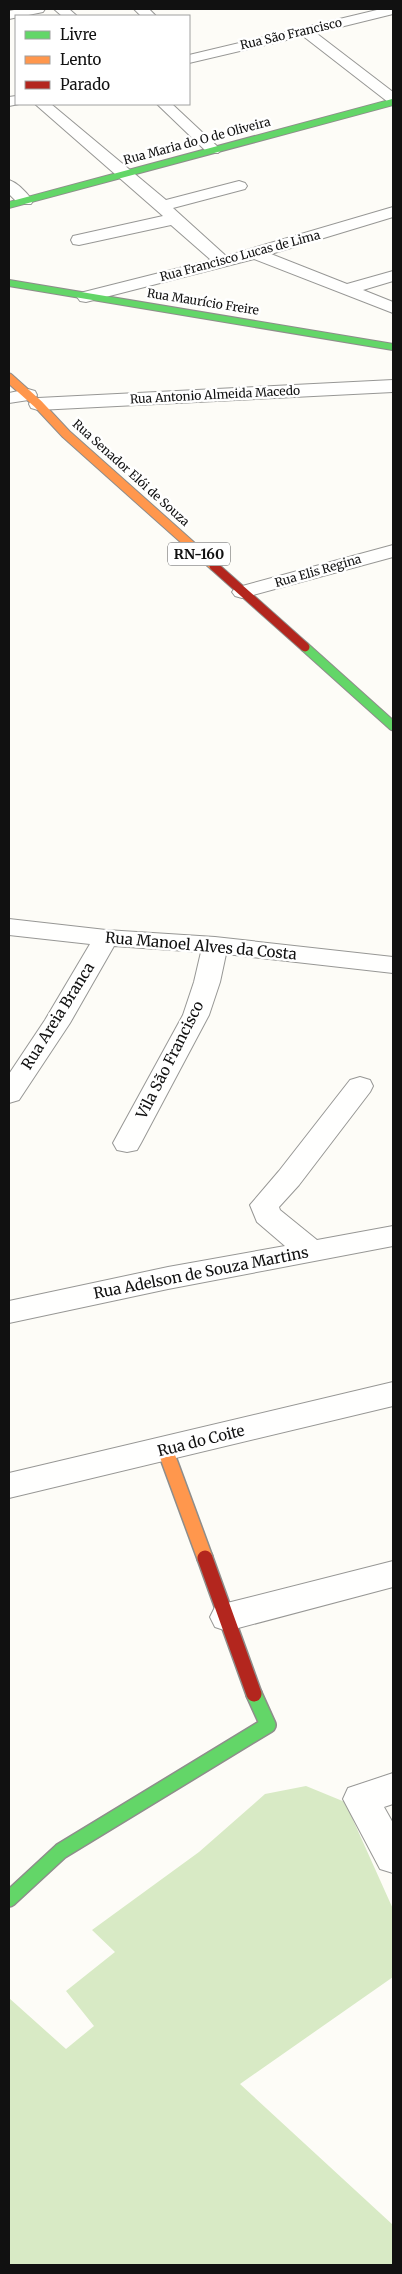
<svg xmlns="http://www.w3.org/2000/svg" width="402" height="2274" font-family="Merriweather,serif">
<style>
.forest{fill:#d8eac5}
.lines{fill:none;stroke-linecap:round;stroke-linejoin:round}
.street-casing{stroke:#979795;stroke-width:2}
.fast-far2-casing{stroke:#8e8d8b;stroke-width:8}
.fast-far1-casing{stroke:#8e8d8b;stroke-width:11}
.fast-casing{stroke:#8e8d8b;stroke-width:18}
.slow-far2-casing{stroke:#8e8d8b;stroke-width:11}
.slow-far1-casing{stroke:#8e8d8b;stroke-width:14}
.slow-casing{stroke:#8e8d8b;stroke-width:18}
.jam-far1-casing{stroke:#8e8d8b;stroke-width:11}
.jam-casing{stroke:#8e8d8b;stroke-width:18}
.street{fill:#fffffe;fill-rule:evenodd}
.fast-far2{stroke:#63d668;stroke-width:6}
.fast-far1{stroke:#63d668;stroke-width:9}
.fast{stroke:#63d668;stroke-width:15}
.slow-far2{stroke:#ff974d;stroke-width:9}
.slow-far1{stroke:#ff974d;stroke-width:11}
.slow{stroke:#ff974d;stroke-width:15}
.jam-far1{stroke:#b3261e;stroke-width:9}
.jam{stroke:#b3261e;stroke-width:15}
.labels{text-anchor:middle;stroke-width:5;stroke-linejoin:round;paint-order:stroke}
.far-street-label{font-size:12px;fill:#111;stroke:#fff}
.shield{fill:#fff;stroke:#585858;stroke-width:1}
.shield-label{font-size:14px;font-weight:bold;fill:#111}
.street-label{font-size:15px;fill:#111;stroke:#fff}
</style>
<rect width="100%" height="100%" fill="#fdfcf7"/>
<path class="forest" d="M306 1786 345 1802 393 1909V1977L240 2084 393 2225V2265H9V1998L66 2049 94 2026 66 1991 115 1952 92 1930 199 1852 265 1794Z"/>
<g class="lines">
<g class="street-casing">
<path id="street" d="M19 9H45L43 12 9 19V11Z
M54 9H69L77 16H62Z
M134 9H149L156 16H141Z
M381 9H393V14L316 33 393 92V103L388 102 303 36 189 63V55Z
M16 96V104H19L9 106V97Z
M35 104H51L166 200 239 181 245 183 247 186 245 189 173 208 226 256 393 207V217L271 254 347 284 393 271V281L363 290 393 302V313L254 259 86 302 80 301 77 297 80 293 211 260 171 225 79 245 73 244 71 240 73 236 163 216Z
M157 104H172L218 147 221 150 218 153H208Z
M9 180C18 183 27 193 33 201L31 204H19L9 194Z
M393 380V392L38 410 31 408 29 404 31 400 38 398Z
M28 389 35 391 37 395 35 399 9 403V393Z
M393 545V557L242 598 235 596 232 592 235 588Z
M9 919 106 930 215 937 393 957V973L226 954 220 982 209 1015 141 1143 137 1150 127 1152 117 1150 113 1143 183 1015 194 982 201 952 114 946 70 1023 19 1100 9 1103V1074L45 1020 90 944 9 935Z
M360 1077 370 1080 373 1086 370 1092 299 1185 279 1207 280 1210 317 1240 393 1226V1246L168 1289 9 1323V1301L168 1267 285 1246 257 1222 250 1205 279 1171 350 1080Z
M393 1382V1406L9 1498V1473Z
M393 1561V1587L227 1631 215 1627 210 1617 215 1607 227 1603Z
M393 1773V1804L384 1807 393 1823V1873L380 1869 343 1799 348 1788Z"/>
</g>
<g class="fast-far2-casing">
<path id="fast-far2" d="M9 205 393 102
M9 283 393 347"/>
</g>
<g class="fast-far1-casing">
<path id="fast-far1" d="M305 647 393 726"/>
</g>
<g class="fast-casing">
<path id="fast" d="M9 1899 61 1851 268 1725 254 1694"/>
</g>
<g class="slow-far2-casing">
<path id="slow-far2" d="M9 378 38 404 66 434 214 566"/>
</g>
<g class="slow-far1-casing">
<path id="slow-far1" d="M165 1450 166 1453"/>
</g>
<g class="slow-casing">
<path id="slow" d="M166 1452 205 1558"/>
</g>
<g class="jam-far1-casing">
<path id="jam-far1" d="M214 566 305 647"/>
</g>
<g class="jam-casing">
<path id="jam" d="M205 1558 254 1694"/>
</g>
<use href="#street" class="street"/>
<use href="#fast-far2" class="fast-far2"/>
<use href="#fast-far1" class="fast-far1"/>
<use href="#fast" class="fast"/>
<use href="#slow-far2" class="slow-far2"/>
<use href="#slow-far1" class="slow-far1"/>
<use href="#slow" class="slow"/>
<use href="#jam-far1" class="jam-far1"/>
<use href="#jam" class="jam"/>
</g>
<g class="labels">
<g class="far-street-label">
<text transform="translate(291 34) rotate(-13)" y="4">Rua São Francisco</text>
<text transform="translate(197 141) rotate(-15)" y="4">Rua Maria do O de Oliveira</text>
<text transform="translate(240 256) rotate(-15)" y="4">Rua Francisco Lucas de Lima</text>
<text transform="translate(203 302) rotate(9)" y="4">Rua Maurício Freire</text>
<text transform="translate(215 395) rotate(-3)" y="4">Rua Antonio Almeida Macedo</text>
<text transform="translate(131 473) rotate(42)" y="4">Rua Senador Elói de Souza</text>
<text transform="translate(318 571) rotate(-16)" y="4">Rua Elis Regina</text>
</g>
<rect class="shield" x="168" y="542.5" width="62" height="23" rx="4"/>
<g class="shield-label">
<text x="199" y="559">RN-160</text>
</g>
<g class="street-label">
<text transform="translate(201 946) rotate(5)" y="5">Rua Manoel Alves da Costa</text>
<text transform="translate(58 1016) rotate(-58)" y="5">Rua Areia Branca</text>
<text transform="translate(170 1060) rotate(-63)" y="5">Vila São Francisco</text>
<text transform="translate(201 1273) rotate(-11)" y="5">Rua Adelson de Souza Martins</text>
<text transform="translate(201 1441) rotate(-14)" y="5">Rua do Coite</text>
</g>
</g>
<rect width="402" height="2274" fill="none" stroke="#111111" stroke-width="20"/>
<rect x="15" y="15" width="175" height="90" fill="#ffffff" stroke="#a0a0a0"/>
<rect x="25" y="31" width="25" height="8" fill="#63d668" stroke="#a0a0a0"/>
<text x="60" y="40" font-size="15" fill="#111111">Livre</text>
<rect x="25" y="56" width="25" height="8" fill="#ff974d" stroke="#a0a0a0"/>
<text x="60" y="65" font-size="15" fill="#111111">Lento</text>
<rect x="25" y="81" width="25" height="8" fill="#b3261e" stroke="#a0a0a0"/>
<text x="60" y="90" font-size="15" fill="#111111">Parado</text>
</svg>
